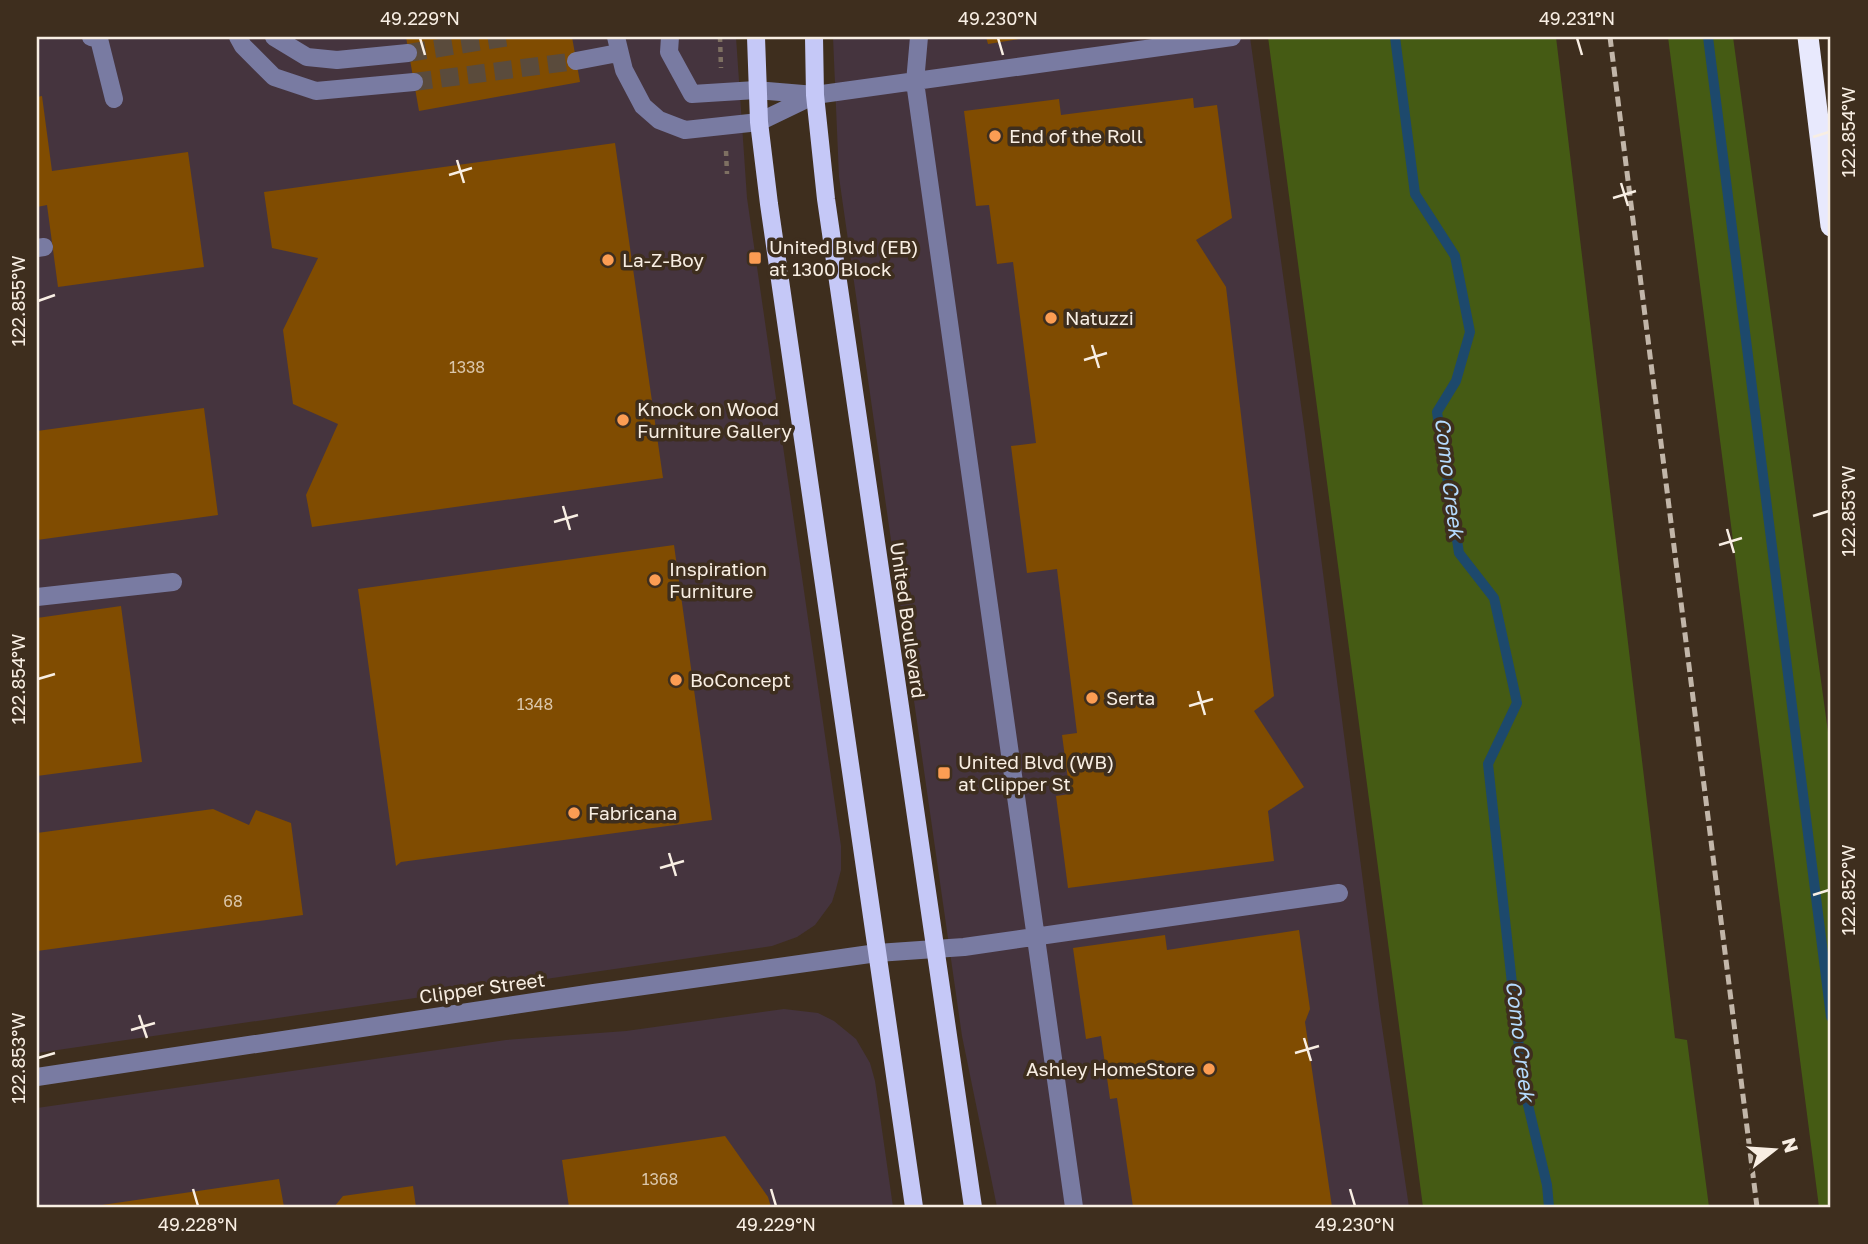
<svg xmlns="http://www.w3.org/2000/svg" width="1868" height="1244" font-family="'Golos Text',sans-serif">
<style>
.commercial{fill:#45343e}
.green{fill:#455b14}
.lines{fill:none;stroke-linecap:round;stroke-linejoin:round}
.stream{stroke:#1d496c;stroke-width:10}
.building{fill:#804c01}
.minor-tunnel{stroke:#5a4b3c;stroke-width:18;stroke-dasharray:18 9;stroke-linecap:butt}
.path{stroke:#7e7062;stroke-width:4.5;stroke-dasharray:5 5;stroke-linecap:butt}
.minor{stroke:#797ba2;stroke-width:18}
.major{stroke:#c5c8f7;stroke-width:18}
.highway{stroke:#e8e9fd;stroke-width:21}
.rail{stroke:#c2b6a9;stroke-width:5;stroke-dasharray:10 5;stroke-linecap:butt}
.ticks{fill:none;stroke:#f8eee3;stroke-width:2.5}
.poi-dot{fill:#fc9d53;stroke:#3e2e1e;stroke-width:2.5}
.labels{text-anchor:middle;stroke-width:7;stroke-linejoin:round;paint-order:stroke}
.number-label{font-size:16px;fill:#dac6aa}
.poi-label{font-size:19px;fill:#f8eee3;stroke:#3e2e1e;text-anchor:start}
.street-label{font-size:19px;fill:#f8eee3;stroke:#3e2e1e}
.water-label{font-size:21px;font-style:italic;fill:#b5dbfe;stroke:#3e2e1e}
.neatline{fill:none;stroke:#f8eee3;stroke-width:2.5}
.ticks-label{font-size:18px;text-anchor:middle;fill:#f8eee3}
</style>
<rect width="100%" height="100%" fill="#3e2e1e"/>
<path class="commercial" d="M37 37H736L747 198 841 846V870L836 889 832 902 815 925 797 937 772 946 37 1053Z
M833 37H1250L1305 434 1380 1013 1409 1207H997L962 1036 839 177Z
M784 1009 818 1013 834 1021 856 1039 870 1063 875 1081 893 1207H37V1108L506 1040 626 1031Z"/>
<path class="green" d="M1268 37H1556L1675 1038 1687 1040 1709 1207H1423Z
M1668 37H1733L1831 754V1207H1819Z"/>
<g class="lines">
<path class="stream" d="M1395 37 1415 194 1455 256 1470 332 1456 381 1437 412 1459 553 1494 598 1517 703 1488 764 1523 1084 1547 1185 1549 1207
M1708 37 1831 1017"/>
</g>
<path class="building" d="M406 37H572L580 82 419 111Z
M986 37H1025V38L988 44Z
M42 96 52 171 188 152 204 267 58 287 47 205 37 207V97Z
M1193 98 1194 108 1217 105 1232 218 1196 240 1226 287 1274 696 1254 711 1304 787 1268 811 1274 861 1068 888 1056 796 1070 794 1062 735 1077 733 1057 569 1027 573 1011 446 1036 443 1013 262 997 264 989 205 976 206 964 111 1059 99 1061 115Z
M615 143 663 478 312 527 306 495 338 424 293 404 283 330 318 258 272 248 264 192Z
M204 408 218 515 37 540V431Z
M674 545 712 820 401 862 396 866 358 589Z
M121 606 142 762 37 776V618Z
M213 809 249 825 256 810 291 823 303 915 37 951V833Z
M1299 930 1310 1009 1305 1022 1332 1207H1133L1117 1098 1110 1099 1101 1036 1086 1039 1073 948 1165 935 1167 950Z
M725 1136 768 1197 771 1207H569L562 1160Z
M279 1179 284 1207H95V1206Z
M413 1186 416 1207H334L343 1196Z"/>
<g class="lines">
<path class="minor-tunnel" d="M408 53 509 37
M414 82 576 61"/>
<path class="path" d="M720 37 721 68
M726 151 727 174"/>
<path class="minor" d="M91 37 99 39 114 99
M238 37 243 46 274 77 316 91 414 82
M274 37 307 57 337 60 408 53
M616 37 624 70 643 106 659 120 685 130 759 122 815 95
M670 37 669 52 692 94 756 90 815 95 1232 37
M919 37 915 82 1074 1207
M576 61 618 53
M37 248 44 247
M37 597 173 582
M37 1077 594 993 877 953 964 947 1339 893"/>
<path class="major" d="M756 37 759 122 769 204 914 1207
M814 37 815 95 826 199 973 1207"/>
<path class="highway" d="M1808 37 1831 226"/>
<path class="rail" d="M1610 37 1757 1207"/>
</g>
<path class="ticks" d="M420 38 425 55M998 38 1003 55M1577 38 1582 55M1813 137 1829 132M457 160 464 183M449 175 472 168M1621 183 1628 206M1613 198 1636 191M38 301 55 295M1092 345 1099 368M1084 360 1107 353M563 506 570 530M1813 516 1829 511M554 522 578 515M1727 529 1734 553M1719 545 1742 538M38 679 55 674M1198 691 1205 715M1189 706 1213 699M669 853 676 876M660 868 684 861M1813 895 1829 890M139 1015 147 1038M131 1030 155 1023M1304 1038 1311 1061M1295 1053 1319 1046M38 1058 55 1053M193 1189 198 1206M771 1189 776 1206M1350 1189 1355 1206"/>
<g class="poi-dot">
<circle cx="995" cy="136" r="7"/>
<rect x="748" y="251" width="14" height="14" rx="3.5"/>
<circle cx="608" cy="260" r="7"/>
<circle cx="1051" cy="318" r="7"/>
<circle cx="623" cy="420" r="7"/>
<circle cx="655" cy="580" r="7"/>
<circle cx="676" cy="680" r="7"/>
<circle cx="1092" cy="698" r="7"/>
<rect x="937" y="766" width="14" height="14" rx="3.5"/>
<circle cx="574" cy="813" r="7"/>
<circle cx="1209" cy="1069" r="7"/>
</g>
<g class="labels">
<g class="number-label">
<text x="467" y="373">1338</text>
<text x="535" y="710">1348</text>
<text x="233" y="907">68</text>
<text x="660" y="1185">1368</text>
</g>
<g class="poi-label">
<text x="1009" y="143">End of the Roll</text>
<text x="769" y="254">United Blvd (EB)<tspan x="769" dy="22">at 1300 Block</tspan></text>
<text x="622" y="267">La-Z-Boy</text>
<text x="1065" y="325">Natuzzi</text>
<text x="637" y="416">Knock on Wood<tspan x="637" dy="22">Furniture Gallery</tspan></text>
<text x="669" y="576">Inspiration<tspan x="669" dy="22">Furniture</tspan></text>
<text x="690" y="687">BoConcept</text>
<text x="1106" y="705">Serta</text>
<text x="958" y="769">United Blvd (WB)<tspan x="958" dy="22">at Clipper St</tspan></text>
<text x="588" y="820">Fabricana</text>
<text x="1195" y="1076" text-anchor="end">Ashley HomeStore</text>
</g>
<g class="street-label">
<text transform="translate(908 620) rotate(82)" y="7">United Boulevard</text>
<text transform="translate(482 988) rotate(-8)" y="7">Clipper Street</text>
</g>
<g class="water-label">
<text transform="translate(1449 478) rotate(83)" y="7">Como Creek</text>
<text transform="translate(1520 1041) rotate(83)" y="7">Como Creek</text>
</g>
</g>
<rect width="1868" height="1244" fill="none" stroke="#3e2e1e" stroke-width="77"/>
<g transform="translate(1774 1150) rotate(73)" stroke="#3e2e1e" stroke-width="5" paint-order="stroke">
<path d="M0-5L12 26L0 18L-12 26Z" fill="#f8eee3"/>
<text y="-10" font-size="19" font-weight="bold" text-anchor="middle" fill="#f8eee3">N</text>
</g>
<rect x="38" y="38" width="1791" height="1168" class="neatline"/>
<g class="ticks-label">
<text x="420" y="25">49.229°N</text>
<text x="998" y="25">49.230°N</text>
<text x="1577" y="25">49.231°N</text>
<text transform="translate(1849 132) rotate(-90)" y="6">122.854°W</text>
<text transform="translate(19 301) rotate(-90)" y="6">122.855°W</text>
<text transform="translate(1849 511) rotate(-90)" y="6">122.853°W</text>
<text transform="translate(19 679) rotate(-90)" y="6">122.854°W</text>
<text transform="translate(1849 890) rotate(-90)" y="6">122.852°W</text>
<text transform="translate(19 1058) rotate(-90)" y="6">122.853°W</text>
<text x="198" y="1231">49.228°N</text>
<text x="776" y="1231">49.229°N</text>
<text x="1355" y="1231">49.230°N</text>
</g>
</svg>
